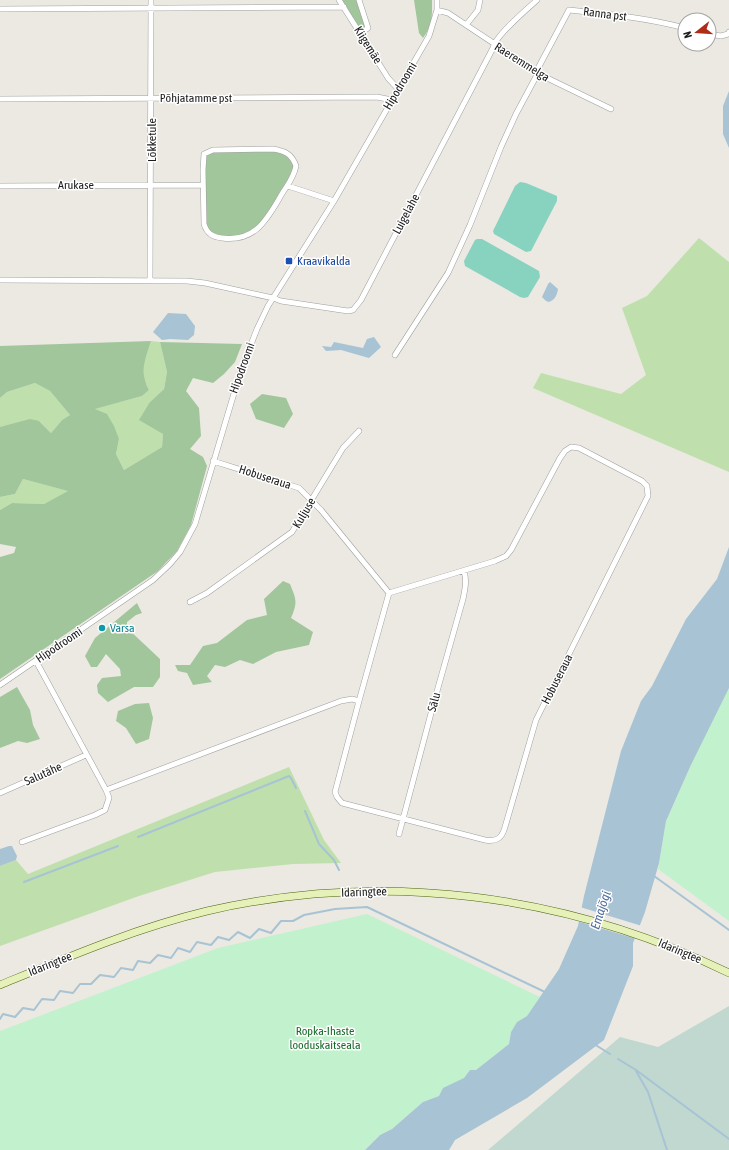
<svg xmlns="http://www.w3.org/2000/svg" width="729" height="1150" font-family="'Asap Condensed',sans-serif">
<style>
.grass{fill:#bfe0ac}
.forest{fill:#a1c69b}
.wetland{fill:#c0d8d0}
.park{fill:#c2f2cd}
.pitch{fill:#88d2c0}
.water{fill:#a7c3d4}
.pier{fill:#ebe9e2}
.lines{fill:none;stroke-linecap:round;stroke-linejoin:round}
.stream{stroke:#a7c3d4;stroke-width:2}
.street-casing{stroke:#9f9f9f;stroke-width:6}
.secondary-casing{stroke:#4f6311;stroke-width:8}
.street{stroke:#fff;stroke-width:5}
.secondary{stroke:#e6f1ba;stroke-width:7}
.transit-dot{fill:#1a4fb4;stroke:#fff;stroke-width:1.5}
.culture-dot{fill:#0f9aa8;stroke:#fff;stroke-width:1.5}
.labels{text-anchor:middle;stroke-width:3;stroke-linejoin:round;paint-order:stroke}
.street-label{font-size:12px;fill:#1b1b1b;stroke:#fff}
.transit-label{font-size:12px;fill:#164399;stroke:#fff;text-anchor:start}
.culture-label{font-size:12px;fill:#0d838f;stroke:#fff;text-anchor:start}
.park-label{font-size:12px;fill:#176b2a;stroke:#fff}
.water-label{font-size:13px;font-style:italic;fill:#536e9e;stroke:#fff}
</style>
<rect width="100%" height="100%" fill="#ebe9e2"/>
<path class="grass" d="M699 238 729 262V472L533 388 541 373 621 394 646 375 622 308 647 296Z
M151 341 160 342 167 372 164 389 150 402 163 434 162 447 124 470 116 454 119 439 94 409 142 396 149 390 144 380 143 364Z
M35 383 50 391 70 415 62 420 51 433 39 421 0 427V398L7 392Z
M23 479 69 491 44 504 12 503 0 510V497L15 494Z
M289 767 324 840 341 863 293 864 215 872 139 896 0 946V866L16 860 28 874Z"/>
<path class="forest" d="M340 0H358L367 27 361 31Z
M414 0H432C432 16 433 24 423 38L419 33Z
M278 151 288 156 294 166 289 181 259 226C245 235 215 246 206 226L205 157 208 153 212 152Z
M151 341C145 360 139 372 149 390L142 396 95 409 107 414 114 426 119 439 116 454 124 470 162 447 163 434 139 420 150 402 164 389 167 372 160 342 242 344 235 362 224 374 213 383 193 378 186 391 199 408 201 436 190 449 203 457 207 466 191 525 177 551 158 571 0 679V557L14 553 16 547 0 544V510L12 503 44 504 68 491 23 479 15 494 0 497V427L30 419 39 421 51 433 62 420 70 415 50 391 35 383 7 392 0 398V346Z
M262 394 286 398 293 414 284 428 256 419 250 404Z
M283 581 290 584C296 599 298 602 291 618L313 632 309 645 276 652 253 664 240 660 225 667 215 665 207 676 212 682 193 685 187 673 178 671 175 665H190L203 646 217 643 247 620 267 615 264 599Z
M137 603 142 613 136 615 127 622V628L160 659V677L153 687H134L108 702 98 693 97 685 102 678 121 676 120 669 106 654 97 667H91L85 656 95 638Z
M17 687 30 710 33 725 40 739 27 743 18 741 0 748V697Z
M149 703 153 718 149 739 136 744 126 728 116 721 118 711 135 704Z"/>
<path class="wetland" d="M729 1006V1150H488L620 1037 658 1047Z"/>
<path class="park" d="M729 688V921L658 869 666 821 690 767Z
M367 914 540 997 527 1016 517 1022 511 1032 509 1044 476 1070H470L464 1078 439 1096 423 1102 392 1129 380 1135 365 1150H0V1031L218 948Z"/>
<path class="pitch" d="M520 182 526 183 557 196V201L531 251 526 252 494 234 493 231 515 186Z
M477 239H482L539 271 540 277 528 297 524 298 520 297 465 266 464 261 475 240Z"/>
<path class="water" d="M729 91V148L723 134V106Z
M550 282 558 289C557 295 555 300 549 302L546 301 542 297 548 284Z
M168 313 186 314 195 326 194 335 188 340 170 339 162 340 153 332Z
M374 337 381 347 369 358 341 350 326 351 322 346 331 347 334 342 363 348 367 339Z
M729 547V688L690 767 666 821 659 863 645 912 633 943V966L604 1040 527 1098 455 1140 449 1150H365L380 1135 392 1129 423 1102 439 1096 443 1088 464 1078 470 1070H476L509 1044 511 1032 517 1022 527 1016 559 969 578 926 584 896 621 751 641 701 652 686 686 619 717 579Z
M9 846H12L17 856 16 860 0 866V849Z"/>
<path class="pier" d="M580 907 642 926 637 939 577 921Z"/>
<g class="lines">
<path class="stream" d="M305 811 319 844 334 860 339 870
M138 837 289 776 291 778 296 788
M654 876 729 930
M24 882 118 846
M0 1019 3 1014 15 1017 23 1008 34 1010 42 999 54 1000 60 991 73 993 80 984H91L100 975 114 977 121 968 133 970 138 961 150 963 158 955 171 958 178 948 190 952 197 942 211 945 218 937 229 940 238 932 250 938 259 929 271 933 281 921H293L304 915 335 909 367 907 545 992
M594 1044 610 1054
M618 1059 636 1070 729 1139
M636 1071 648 1092 667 1150"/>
<g class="street-casing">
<path id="street" d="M339 0 388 78 398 89
M359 0 368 28 361 33
M0 9 344 7
M437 10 448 13 543 76 611 109
M466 25 478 10 480 0
M709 34 721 36 728 34 729 32
M536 72 569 10C608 14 647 18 685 28
M0 99 377 97 392 100
M273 149C285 151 292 154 296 166 293 181 285 187 279 199 265 223 253 242 222 238 213 237 207 234 204 224L203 170 204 154 213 150Z
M0 186 203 185
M288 186 334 201
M0 280 187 281 205 283 273 298 281 301 348 311 353 310 361 300 493 48C495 36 527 9 537 0
M150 280 151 0
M395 355 448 273 470 225 501 147 516 114 538 73
M571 447 579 448 642 481 647 486 648 496 536 720 505 827C502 838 497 842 485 840L342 803 337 797 335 792 359 701 389 593 495 561 506 556 511 550 560 458 565 451Z
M213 461 299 488 321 510 389 593
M190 602 207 593 292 532 343 448 359 431
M36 661 106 790 341 701 352 699 359 701
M0 685 153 580 170 564 180 552 195 524 241 370 257 329 268 306 334 201 429 36 437 10V0
M0 793 86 755
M399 834 434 702 463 599C465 589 467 581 464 571
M22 842 95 815 105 810 109 798 106 790"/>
</g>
<g class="secondary-casing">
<path id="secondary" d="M0 985C68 957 136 928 207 911 384 870 567 894 729 973"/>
</g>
<use href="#street" class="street"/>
<use href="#secondary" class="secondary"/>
</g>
<rect class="transit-dot" x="285" y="257" width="8" height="8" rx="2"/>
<circle class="culture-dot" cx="102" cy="628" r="4"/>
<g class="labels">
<g class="street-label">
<text transform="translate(605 14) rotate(7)" y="4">Ranna pst</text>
<text transform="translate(368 45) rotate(58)" y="4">Kiigemäe</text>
<text transform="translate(522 62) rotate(32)" y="4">Raeremmelga</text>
<text transform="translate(400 86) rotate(-59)" y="4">Hipodroomi</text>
<text x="196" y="102">Põhjatamme pst</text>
<text transform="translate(152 140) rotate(-90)" y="4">Lõkketule</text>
<text x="76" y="189">Arukase</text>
<text transform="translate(406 214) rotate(-62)" y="4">Luigelahe</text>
<text transform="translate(242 368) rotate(-70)" y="4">Hipodroomi</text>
<text transform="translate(265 477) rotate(18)" y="4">Hobuseraua</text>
<text transform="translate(304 513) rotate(-59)" y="4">Kuljuse</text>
<text transform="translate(59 645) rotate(-34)" y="4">Hipodroomi</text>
<text transform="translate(557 679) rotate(-63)" y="4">Hobuseraua</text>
<text transform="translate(434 702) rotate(-75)" y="4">Sälu</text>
<text transform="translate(43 774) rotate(-24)" y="4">Salutähe</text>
<text transform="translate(364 892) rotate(-2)" y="4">Idaringtee</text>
<text transform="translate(680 951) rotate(23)" y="4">Idaringtee</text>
<text transform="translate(50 964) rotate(-22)" y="4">Idaringtee</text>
</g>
<g class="transit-label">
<text x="297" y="265">Kraavikalda</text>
</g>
<g class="culture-label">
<text x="110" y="632">Varsa</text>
</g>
<g class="park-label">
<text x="325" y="1035">Ropka-Ihaste<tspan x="325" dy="14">looduskaitseala</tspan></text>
</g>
<g class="water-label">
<text transform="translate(600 910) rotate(-72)" y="5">Emajõgi</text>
</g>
</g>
<g transform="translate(697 32) rotate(253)"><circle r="19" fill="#ffffff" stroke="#a4a4a4"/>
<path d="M0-3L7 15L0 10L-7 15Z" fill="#af2c17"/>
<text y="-6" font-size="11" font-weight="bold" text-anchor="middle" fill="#1b1b1b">N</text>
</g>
</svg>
